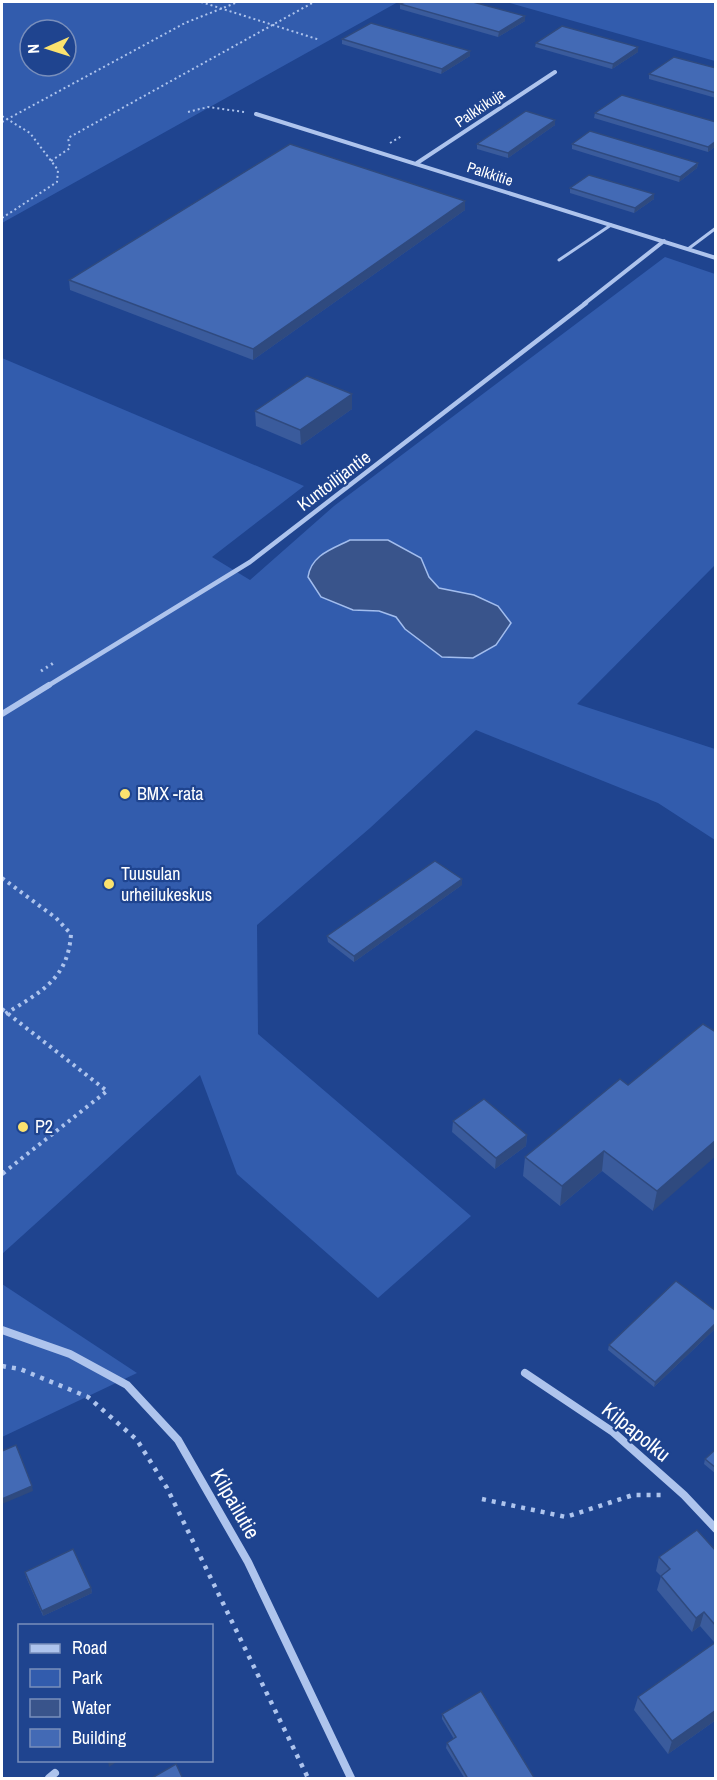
<svg xmlns="http://www.w3.org/2000/svg" width="717" height="1780" font-family="'Archivo Narrow',sans-serif">
<style>
.green{fill:#325cad;fill-rule:evenodd}
.water{fill:#39548b;stroke:#a2bdee;stroke-width:1.5}
.lines{fill:none;stroke-linecap:round;stroke-linejoin:round}
.path-far3{stroke:#aec4ed;stroke-width:2;stroke-dasharray:2 3;stroke-linecap:butt}
.path-far2{stroke:#aec4ed;stroke-width:3;stroke-dasharray:2 4;stroke-linecap:butt}
.path-far1{stroke:#aec4ed;stroke-width:4;stroke-dasharray:3 4.5;stroke-linecap:butt}
.path{stroke:#aec4ed;stroke-width:4.5;stroke-dasharray:4 6;stroke-linecap:butt}
.lane{stroke:#aec4ed;stroke-width:3}
.street-far3{stroke:#aec4ed;stroke-width:4}
.street-far2{stroke:#aec4ed;stroke-width:4.5}
.street-far1{stroke:#aec4ed;stroke-width:6}
.street{stroke:#aec4ed;stroke-width:8}
.wall{fill:#3a5b9c}
.shaded-wall{fill:#2f4a7f}
.building{fill:#436ab5;stroke:#2f4a7f;stroke-width:1.5}
.poi-dot{fill:#fbe26e;stroke:#1f448f;stroke-width:2}
.labels{text-anchor:middle;stroke-width:4.5;stroke-linejoin:round;paint-order:stroke}
.far-street-label{font-size:15px;fill:#fff;stroke:#1f448f}
.street-label{font-size:18px;fill:#fff;stroke:#1f448f}
.poi-label{font-size:18px;fill:#fff;stroke:#1f448f;text-anchor:start}
.near-street-label{font-size:21px;fill:#fff;stroke:#1f448f}
</style>
<rect width="100%" height="100%" fill="#1f448f"/>
<path class="green" d="M2 2H398L2 223ZM30 30H66V66H30Z
M506 2H715V61Z
M665 257 715 274V565L577 704 715 749V840L658 803 476 730 370 828 257 925 258 1034 471 1216 378 1298 237 1174 200 1075 2 1254V358L304 486 212 557 250 580 334 506ZM421 558 429 577 439 589 474 595 498 606 511 623 405 629 396 617 379 611Z
M2 1284 137 1373 2 1437Z"/>
<path class="water" d="M350 540H388L421 558 429 577 439 588 474 595 498 606 511 623 496 645 473 658 442 657 405 629 396 617 379 611 353 610 321 597 308 577C311 555 332 549 350 540Z"/>
<g class="lines">
<path class="path-far3" d="M201 2 320 40
M188 112 208 107 244 112
M2 116 30 133 58 170 57 182 2 218
M2 122 185 23 238 2
M390 143 402 136
M51 161 70 148 68 138 314 2"/>
<path class="path-far2" d="M41 671 55 662"/>
<path class="path-far1" d="M2 878 56 918 71 934C68 981 38 993 2 1016
M2 1009 107 1091 7 1170"/>
<path class="path" d="M2 1174 8 1169
M2 1366 20 1369 88 1397 137 1440 167 1488 308 1778
M482 1499 566 1517 633 1495H662"/>
<path class="lane" d="M688 249 716 228
M559 260 611 225"/>
<path class="street-far3" d="M256 114 716 258
M417 163 555 72
M584 304 664 241"/>
<path class="street-far2" d="M46 687 250 562 586 303"/>
<path class="street-far1" d="M2 714 49 685"/>
<path class="street" d="M2 1330 70 1354 127 1385 178 1440 248 1562 351 1778
M525 1373 613 1432 684 1495 716 1529
M49 1778 55 1773"/>
</g>
<path class="wall" d="M400 4 525 16V21L498 37 400 9Z
M342 39 470 56 441 74 342 44Z
M536 43 638 47V52L612 69 535 47Z
M716 68V98L649 79V74Z
M595 113 716 122V146L708 152 594 118Z
M555 120V125L508 158 477 149V144Z
M572 144 698 163 697 168 679 182 572 149Z
M570 188 654 194V199L634 213 570 193Z
M465 201V210L253 360 70 290 69 280Z
M352 394V409L301 445 256 426 255 411Z
M462 885 354 962 328 942 327 936Z
M703 1024 653 1211 602 1171 560 1206 523 1176 525 1157 628 1085Z
M453 1121 527 1135 526 1146 495 1169 452 1132Z
M716 1311V1328L654 1387 608 1350 609 1345Z
M716 1449V1474L704 1464 705 1459Z
M716 1551V1641L714 1642 700 1626 692 1632 657 1590 661 1576 656 1571 659 1557Z
M25 1572 91 1588 92 1593 43 1616 26 1577Z
M716 1642V1720L668 1754 634 1710 638 1697Z
M442 1714 535 1779H465L446 1748 447 1743 454 1739 442 1719Z"/>
<path class="shaded-wall" d="M525 16V21L498 37 499 32Z
M638 47V52L612 69 613 64Z
M470 51V56L441 74 442 69Z
M555 120V125L508 158V153Z
M716 141V146L708 152V147Z
M698 163 697 168 679 182 680 177Z
M654 194V199L634 213 635 208Z
M465 201V210L253 360V349Z
M352 394V409L301 445 300 430Z
M462 879V885L354 962V956Z
M527 1135 526 1146 495 1169 496 1158Z
M716 1140V1156L653 1211 657 1191Z
M604 1151 602 1171 560 1206 562 1186Z
M716 1323V1328L654 1387 655 1382Z
M32 1486 33 1491 2 1504V1499Z
M91 1588 92 1593 43 1616 42 1611Z
M704 1612 700 1626 692 1632 696 1618Z
M716 1710V1720L668 1754 672 1741Z
M108 1761H118L109 1767Z"/>
<path class="building" d="M405 2H473L525 16 499 32 400 4Z
M371 23 470 51 442 69 342 39Z
M562 26 638 47 613 64 536 43Z
M674 57 716 68V93L649 74Z
M622 95 716 122V141L708 147 595 113Z
M526 111 555 120 508 153 477 144Z
M590 131 698 163 680 177 572 144Z
M290 144 465 201 253 349 69 280Z
M589 175 654 194 635 208 570 188Z
M307 376 352 394 300 430 255 411Z
M435 861 462 879 354 956 327 936Z
M703 1024 716 1032V1140L657 1191 604 1151 562 1186 525 1157 620 1079 628 1085Z
M484 1099 527 1135 496 1158 453 1121Z
M676 1281 716 1311V1323L655 1382 609 1345Z
M16 1445 32 1486 2 1499V1451Z
M716 1449V1468L705 1459Z
M697 1530 716 1551V1626L704 1612 696 1618 661 1576 670 1569 659 1557Z
M73 1549 91 1588 42 1611 25 1572Z
M716 1642V1710L672 1741 638 1697Z
M481 1691 535 1779H468L447 1743 456 1737 442 1714Z
M176 1764 183 1779H150Z"/>
<g class="poi-dot">
<circle cx="125" cy="794" r="6"/>
<circle cx="109" cy="884" r="6"/>
<circle cx="23" cy="1127" r="6"/>
</g>
<g class="labels">
<g class="far-street-label">
<text transform="translate(480 108) rotate(-34)" y="5">Palkkikuja</text>
<text transform="translate(490 174) rotate(18)" y="5">Palkkitie</text>
</g>
<g class="street-label">
<text transform="translate(334 481) rotate(-37)" y="6">Kuntoilijantie</text>
</g>
<g class="poi-label">
<text x="137" y="800">BMX -rata</text>
<text x="121" y="880">Tuusulan<tspan x="121" dy="21">urheilukeskus</tspan></text>
<text x="35" y="1133">P2</text>
</g>
<g class="near-street-label">
<text transform="translate(636 1432) rotate(39)" y="7">Kilpapolku</text>
<text transform="translate(235 1504) rotate(60)" y="7">Kilpailutie</text>
</g>
</g>
<rect width="717" height="1780" fill="none" stroke="#ffffff" stroke-width="6"/>
<rect x="18" y="1624" width="195" height="138" fill="#1f448f" stroke="#798fbc" stroke-width="1.5"/>
<rect x="30" y="1644" width="30" height="9" fill="#aec4ed" stroke="#798fbc" stroke-width="1.5"/>
<text x="72" y="1654" font-size="18" fill="#ffffff">Road</text>
<rect x="30" y="1669" width="30" height="18" fill="#325cad" stroke="#798fbc" stroke-width="1.5"/>
<text x="72" y="1684" font-size="18" fill="#ffffff">Park</text>
<rect x="30" y="1699" width="30" height="18" fill="#39548b" stroke="#798fbc" stroke-width="1.5"/>
<text x="72" y="1714" font-size="18" fill="#ffffff">Water</text>
<rect x="30" y="1729" width="30" height="18" fill="#436ab5" stroke="#798fbc" stroke-width="1.5"/>
<text x="72" y="1744" font-size="18" fill="#ffffff">Building</text>
<g transform="translate(48 48) rotate(267)"><circle r="28" fill="#1f448f" stroke="#798fbc" stroke-width="1.5"/>
<path d="M0-4.5L10 22L0 15L-10 22Z" fill="#fbe26e"/>
<text y="-9" font-size="16" font-weight="bold" text-anchor="middle" fill="#ffffff">N</text>
</g>
</svg>
